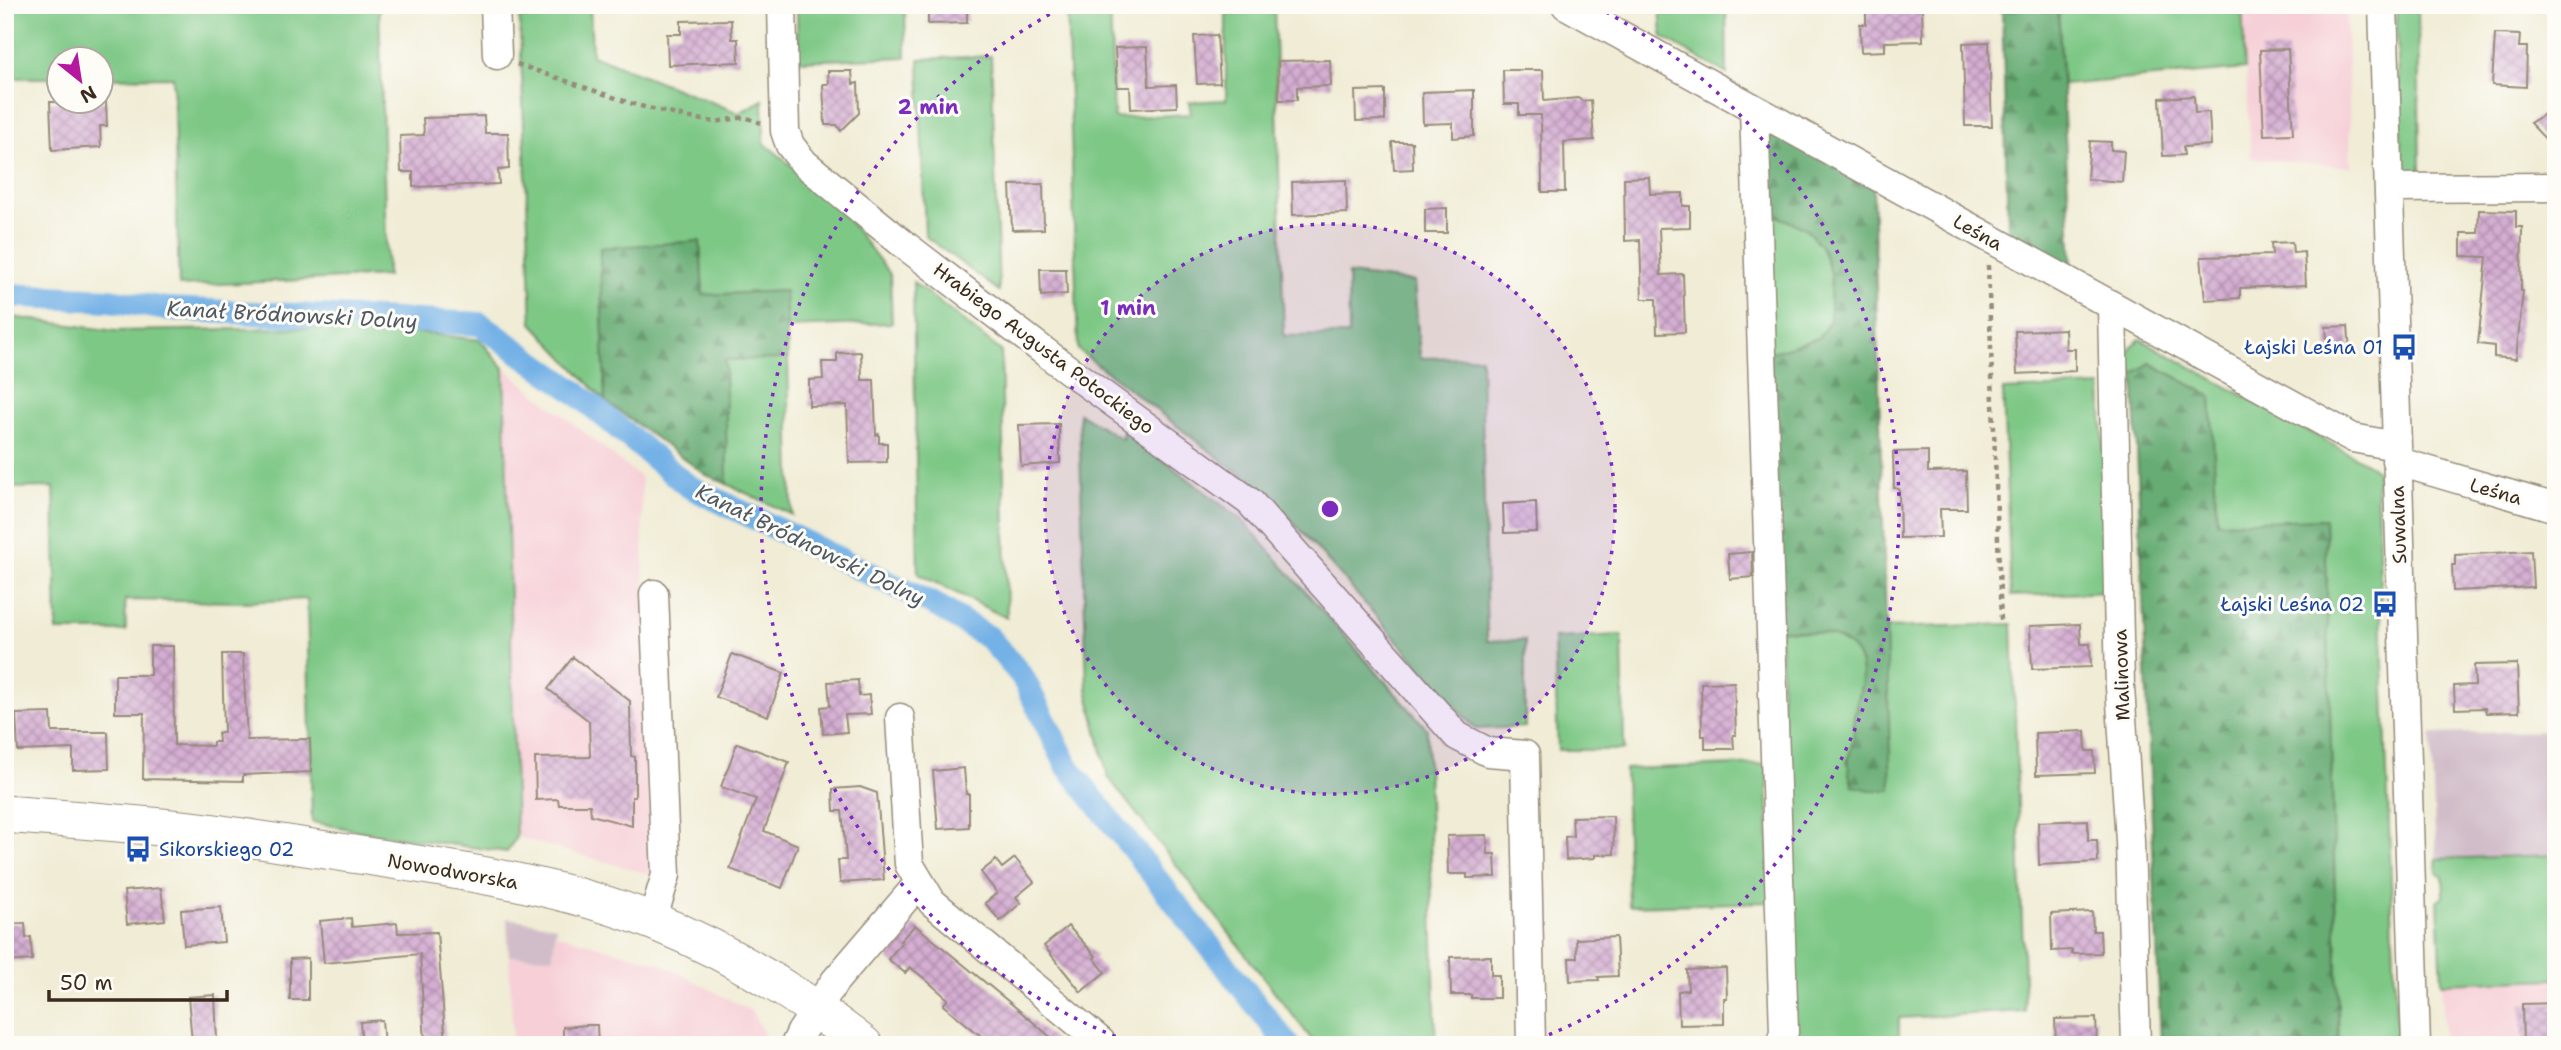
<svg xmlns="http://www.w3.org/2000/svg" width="2561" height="1050" font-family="'Shantell Sans',sans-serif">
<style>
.built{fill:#f6cfd7}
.industrial{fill:#d1bdc9}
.grass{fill:#7ec886;stroke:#5c7952;stroke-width:2}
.forest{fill:url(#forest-firs);stroke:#506b48;stroke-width:2}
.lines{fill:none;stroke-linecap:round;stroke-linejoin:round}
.canal{stroke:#73b1e6;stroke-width:24}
.building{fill:url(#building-cross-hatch)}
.minor-casing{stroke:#968b7a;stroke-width:31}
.major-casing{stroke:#968b7a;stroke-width:39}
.path{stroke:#968b7a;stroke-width:4.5;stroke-dasharray:5 5;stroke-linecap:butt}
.minor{stroke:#fff;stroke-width:28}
.major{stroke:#fff;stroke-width:37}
.ring{fill:none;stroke:#7b2cbf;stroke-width:3.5;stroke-dasharray:3.5 7}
.labels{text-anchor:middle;stroke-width:6;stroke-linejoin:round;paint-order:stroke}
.street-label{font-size:19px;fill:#3b2a1e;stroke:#fdfcf7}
.transit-label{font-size:19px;fill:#164399;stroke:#fdfcf7;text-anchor:end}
.water-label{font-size:21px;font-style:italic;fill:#4f5964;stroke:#fdfcf7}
.centre{fill:#7b2cbf;stroke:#fdfcf7;stroke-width:3.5}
.ring-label{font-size:21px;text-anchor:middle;font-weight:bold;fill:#7b2cbf;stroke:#fdfcf7;stroke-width:6;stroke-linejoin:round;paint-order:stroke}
</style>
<defs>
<pattern id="forest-firs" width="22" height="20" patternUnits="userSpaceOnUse" patternTransform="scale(1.75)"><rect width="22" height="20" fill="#66ac73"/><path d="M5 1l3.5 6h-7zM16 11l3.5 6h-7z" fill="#558c5e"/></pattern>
<pattern id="building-cross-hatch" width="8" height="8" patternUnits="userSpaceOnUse" patternTransform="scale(1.75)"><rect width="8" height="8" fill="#d5aed3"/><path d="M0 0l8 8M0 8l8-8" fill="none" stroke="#ae8eab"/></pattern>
</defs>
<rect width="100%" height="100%" fill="#fdfcf7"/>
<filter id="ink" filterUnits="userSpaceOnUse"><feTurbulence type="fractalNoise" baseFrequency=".0143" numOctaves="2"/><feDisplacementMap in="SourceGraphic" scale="14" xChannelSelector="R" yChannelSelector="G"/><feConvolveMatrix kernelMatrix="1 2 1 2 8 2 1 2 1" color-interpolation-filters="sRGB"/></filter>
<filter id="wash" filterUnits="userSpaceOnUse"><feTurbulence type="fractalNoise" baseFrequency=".00686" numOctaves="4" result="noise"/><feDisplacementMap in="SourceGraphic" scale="28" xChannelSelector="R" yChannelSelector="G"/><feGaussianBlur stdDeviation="1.57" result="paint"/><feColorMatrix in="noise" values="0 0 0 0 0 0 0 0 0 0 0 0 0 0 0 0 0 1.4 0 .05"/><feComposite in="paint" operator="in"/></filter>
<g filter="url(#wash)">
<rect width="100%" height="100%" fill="#f0ecd5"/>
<path class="built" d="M2242 5H2346L2351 167 2251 158Z
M504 368 641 478 653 875 516 837Z
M556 934 660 963 751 1011 764 1033V1045H513L509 956 553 957Z
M2556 979V1045H2444L2442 983Z"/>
<path class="industrial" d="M2556 731V855L2436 859 2431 734Z
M507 918 556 926 553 957 509 956Z"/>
<path class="grass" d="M5 5H379L387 276 179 286 173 77 102 78V60H60L59 78H5Z
M519 5H590L592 55 739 113 763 100 764 143 831 198 890 274 892 323 787 327 784 291 703 295 700 241 600 249 605 401 532 323Z
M797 5H905L906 57 798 61Z
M1067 5H1110L1114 118 1191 114 1189 102 1226 100V5H1274L1284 336 1349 335 1348 274 1414 282 1420 358 1481 357 1487 641 1525 640V727L1475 729 1268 493C1203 449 1142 397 1078 350Z
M1660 5H1726L1727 74 1662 37Z
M2058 5H2242L2245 69 2063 85Z
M2396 5H2418L2420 181 2407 175 2402 169Z
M991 56 992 78 999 291 925 236 919 59Z
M1765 206 1772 214 1805 228 1821 246 1831 273 1830 321 1818 338 1769 353Z
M913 282 1001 351 1007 618 918 574Z
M5 316 115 331 368 327 480 340 504 368 516 837 507 852 381 835 312 822 307 599 241 602 125 600 126 631H57L54 487 5 488Z
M2140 339 2368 464 2376 471 2397 1045H2339L2325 519 2217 523 2211 396 2150 363 2134 374 2125 361 2131 347Z
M725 359H788L792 515 727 484Z
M2101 386 2109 592 2011 596 2003 390Z
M1079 413 1122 439 1123 429 1243 521 1427 729 1436 1045H1316L1108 777 1087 689Z
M2012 624 2025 1011 1899 1018V1045H1791L1780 630C1810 631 1859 632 1862 672 1863 687 1857 700 1854 715 1853 722 1855 729 1854 736 1853 745 1849 754 1847 762L1870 790H1890L1885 628Z
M1622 635 1624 750H1558L1554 638Z
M1767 764 1770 902 1629 906 1625 769Z
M2556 855V979L2442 983 2438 901 2444 896 2443 877 2437 872 2436 859Z"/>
<path class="forest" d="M2002 5H2058L2072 265 2008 230Z
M1762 127 1873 187 1891 790H1870L1853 786C1845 768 1849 758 1853 739 1855 730 1853 720 1855 712 1858 699 1862 687 1862 674 1861 632 1810 631 1780 630L1769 353 1819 338 1830 321 1831 273 1821 246 1805 228 1772 214 1765 206Z
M700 241 703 295 785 291 788 359 725 360 727 484 706 475 605 401 600 248Z
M2150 363 2211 396 2217 522 2325 519 2339 1045H2161L2134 374Z"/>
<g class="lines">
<path class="canal" d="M5 295 109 300 167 309 480 324 574 391 688 486 939 607 989 638 1022 676 1068 767 1288 1045"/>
</g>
<g id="blocks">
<path class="building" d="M928 5H967V23L928 24Z
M1922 5 1923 41 1885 42V51L1861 52 1860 24H1866V6Z
M731 20 732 39H738L739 62 668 65 667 34H681V21Z
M2495 34 2520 35 2519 47H2527L2526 87 2492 85Z
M1217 35 1220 83 1197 84 1194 36Z
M1989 42 1992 126H1965L1963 43Z
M1147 47 1149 86 1176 85 1177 107 1131 109 1130 87H1117L1115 48Z
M2288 49 2293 134 2264 135 2260 50Z
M1330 60 1331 86 1297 87V100H1279L1278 61Z
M1503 70H1543L1544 101 1578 98 1582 101 1591 100 1594 140 1564 142 1565 192H1542L1541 115H1519V104H1504Z
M828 71H852L853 84 858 83 859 113 841 131 837 125H825L823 84H829Z
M1385 90V120L1356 121 1355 91Z
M1474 90V136L1453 138V123L1423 124 1422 92Z
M2194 96 2195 113 2209 112 2211 145 2183 147 2184 155 2163 156 2160 98Z
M50 102H106L107 126H100L101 147 52 150Z
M2556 107V150L2530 123Z
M484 116 485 133H508L509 169 498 170 499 184 413 187V172H401L400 136 424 135 423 118Z
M2090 141 2111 142V150L2124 151 2122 182 2087 179Z
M1392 142H1412L1413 169 1394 170Z
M1649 177 1650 194 1683 193V206H1690V227L1659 228 1661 275 1683 274 1685 332 1657 333 1656 299H1642L1640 240 1625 241 1624 178Z
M1346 180 1347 213 1293 215 1292 182Z
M1043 184 1044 229 1012 230 1010 185Z
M1447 208V233H1425V209Z
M2479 210 2516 211V227H2522L2521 291H2523L2516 359 2494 357V346L2478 344 2487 257 2461 256V233H2478Z
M2292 242 2293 253 2304 252 2306 285 2240 288V298L2205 300 2201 257 2272 255 2271 243Z
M1040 269H1066L1067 294 1041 296Z
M2348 326 2350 352 2328 353 2326 327Z
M2065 329 2066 349H2075V371L2017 374 2015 331Z
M861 352 862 380H874L876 435 879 434V443H887V462L849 463 847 405 809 406V380L823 379 822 362H837V353Z
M1059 424 1060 463 1021 466 1019 425Z
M1928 451V472L1966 471 1967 509H1940L1941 537 1900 538 1899 489 1894 488 1893 452Z
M1536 502 1537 532 1504 533 1503 504Z
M2531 551 2533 587 2453 591 2452 565H2455V555Z
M1752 552 1753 577 1730 579 1728 554Z
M2080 624 2081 644H2090L2091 667 2032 669 2030 626Z
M150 646H173L174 745 213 746V742H219L218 733H224L222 654H243L247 740 310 739 311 772 243 775V781L143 779 144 713H115V675H150Z
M732 654 784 673 768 716 716 697Z
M573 657 630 701 631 756 635 757V797H632V826L591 815 590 805H559L558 799 536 800 535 758 590 757 589 721 548 689Z
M2517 664 2519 712 2486 713 2485 708 2455 709 2454 686 2475 685 2474 665Z
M858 680 859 696 869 695 871 714 845 715 847 732 823 734 821 707 830 706 828 682Z
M1734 682 1736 735H1733L1734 749H1705V736H1702L1701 683Z
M51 713 52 732H108L109 769 73 770V749L18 751 16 714Z
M2085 731 2086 751H2094L2095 773 2036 775 2035 733Z
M737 743 789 762 764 831 798 845 782 888 730 869 756 799 721 787Z
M964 768 966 794H969V827L938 829 933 771Z
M860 787 877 793 884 880 840 883 838 860H846L843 821 842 811H834L833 789Z
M1613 816 1614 854 1595 855V858L1566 860 1565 837 1573 836 1572 817Z
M2088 820V840H2097L2098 862 2039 865 2038 822Z
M1487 835 1488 854H1495L1496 877 1467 878V874H1448L1447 836Z
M1015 858 1034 882 1016 897 1021 903 1000 921 985 903 997 893 981 872 996 860 1002 868Z
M161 888 165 920 127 924 124 891Z
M221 907 224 942 184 945 181 910Z
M2092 912 2093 931H2100L2101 953 2072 954V950L2052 951 2051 914Z
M351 918 352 927 397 923 398 933 437 932 446 1044 425 1045 420 954 324 963 320 921Z
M25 923 26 938 31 937 32 960 5 962V924Z
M915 925 1014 1006 1060 1045H992L943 1005 948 999 925 979 910 967 905 973 888 959 902 942 900 941Z
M1068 926 1096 956 1094 958 1105 972 1081 992 1044 946Z
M1616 937 1618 976 1598 977 1599 980 1570 981 1569 958H1577L1576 939Z
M1491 956V975H1499V998H1471V995H1451L1450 957Z
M308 958V1000H290V959Z
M1726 968 1727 998H1724V1024L1679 1025 1678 991 1688 990 1687 970Z
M215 995 217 1041 192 1042 188 997Z
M2556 1003V1045H2523L2522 1004Z
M2096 1018 2097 1045H2056L2055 1019Z
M382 1020 384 1045H362L360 1022Z
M587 1025H597L598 1045H563V1027Z"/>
</g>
</g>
<g filter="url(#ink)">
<use href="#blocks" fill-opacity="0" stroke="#968b7a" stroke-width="2"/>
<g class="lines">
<g class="minor-casing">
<path id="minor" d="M495 5 497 55
M782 5 785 131 790 145 804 163 902 243 1070 371 1250 502 1457 736 1488 752 1525 755 1531 1045
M1566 5 2353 438 2395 446
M2383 5 2416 1045
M1754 109 1784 1032 1780 1045
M2390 188 2556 187
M2112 306 2120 687 2130 841 2136 1045
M2396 461 2556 508
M900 718 909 864 932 902 1101 1042
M652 921 666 875 654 594
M795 1045 801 1032 835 981 919 883"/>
</g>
<g class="major-casing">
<path id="major" d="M5 814C67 819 128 823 190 830 249 837 308 848 367 856 464 871 564 886 655 922 731 953 799 994 864 1045"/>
</g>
<path class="path" d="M517 64 636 105 685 117 715 122 745 117 761 123
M1988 265 2001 622"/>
<use href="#minor" class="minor"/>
<use href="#major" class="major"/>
</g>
</g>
<circle cx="1330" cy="509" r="285" fill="#7b2cbf" fill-opacity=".12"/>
<g class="ring">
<circle cx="1330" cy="509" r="285"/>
<path d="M1135 1044A569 569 0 0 1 1063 7M1597 7A569 569 0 0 1 1525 1044"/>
</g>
<defs>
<g id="bus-bare" transform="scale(2.1)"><path d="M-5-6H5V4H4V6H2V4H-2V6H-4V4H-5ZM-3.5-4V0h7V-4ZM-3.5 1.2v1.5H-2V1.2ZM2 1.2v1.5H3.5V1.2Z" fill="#1a4fb4" stroke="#fdfcf7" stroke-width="2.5" paint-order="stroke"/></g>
</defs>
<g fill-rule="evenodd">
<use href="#bus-bare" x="2404" y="347"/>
<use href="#bus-bare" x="2385" y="604"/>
<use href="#bus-bare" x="138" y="849"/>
</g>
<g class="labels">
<g class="street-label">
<text transform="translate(1978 232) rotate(29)" y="7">Leśna</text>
<text transform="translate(1044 348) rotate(37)" y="7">Hrabiego Augusta Potockiego</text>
<text transform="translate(2496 491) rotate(16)" y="7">Leśna</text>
<text transform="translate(2398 525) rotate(-92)" y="7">Suwalna</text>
<text transform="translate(2121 675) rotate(-92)" y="7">Malinowa</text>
<text transform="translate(453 871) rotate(10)" y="7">Nowodworska</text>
</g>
<g class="transit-label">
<text x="2383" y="354">Łajski Leśna 01</text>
<text x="2364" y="611">Łajski Leśna 02</text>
<text x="159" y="856" text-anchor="start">Sikorskiego 02</text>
</g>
<g class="water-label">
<text transform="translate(292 315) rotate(3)" y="7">Kanał Bródnowski Dolny</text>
<text transform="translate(810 545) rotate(26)" y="7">Kanał Bródnowski Dolny</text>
</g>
</g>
<circle cx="1330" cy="509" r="10" class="centre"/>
<g class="ring-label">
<text x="928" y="114">2 min</text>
<text x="1128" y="315">1 min</text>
</g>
<rect width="2561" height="1050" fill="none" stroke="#fdfcf7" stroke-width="28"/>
<g transform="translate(80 80) rotate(150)"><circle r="33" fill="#fdfcf7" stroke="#afa8a0" stroke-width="2"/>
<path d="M0-5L12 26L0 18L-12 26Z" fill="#b5179e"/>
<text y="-10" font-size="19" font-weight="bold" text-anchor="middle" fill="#3b2a1e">N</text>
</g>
<path d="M49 990v10h178v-10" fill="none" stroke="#3b2a1e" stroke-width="3.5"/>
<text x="60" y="990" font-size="21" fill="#3b2a1e" stroke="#fdfcf7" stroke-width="5" paint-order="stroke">50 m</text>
</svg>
